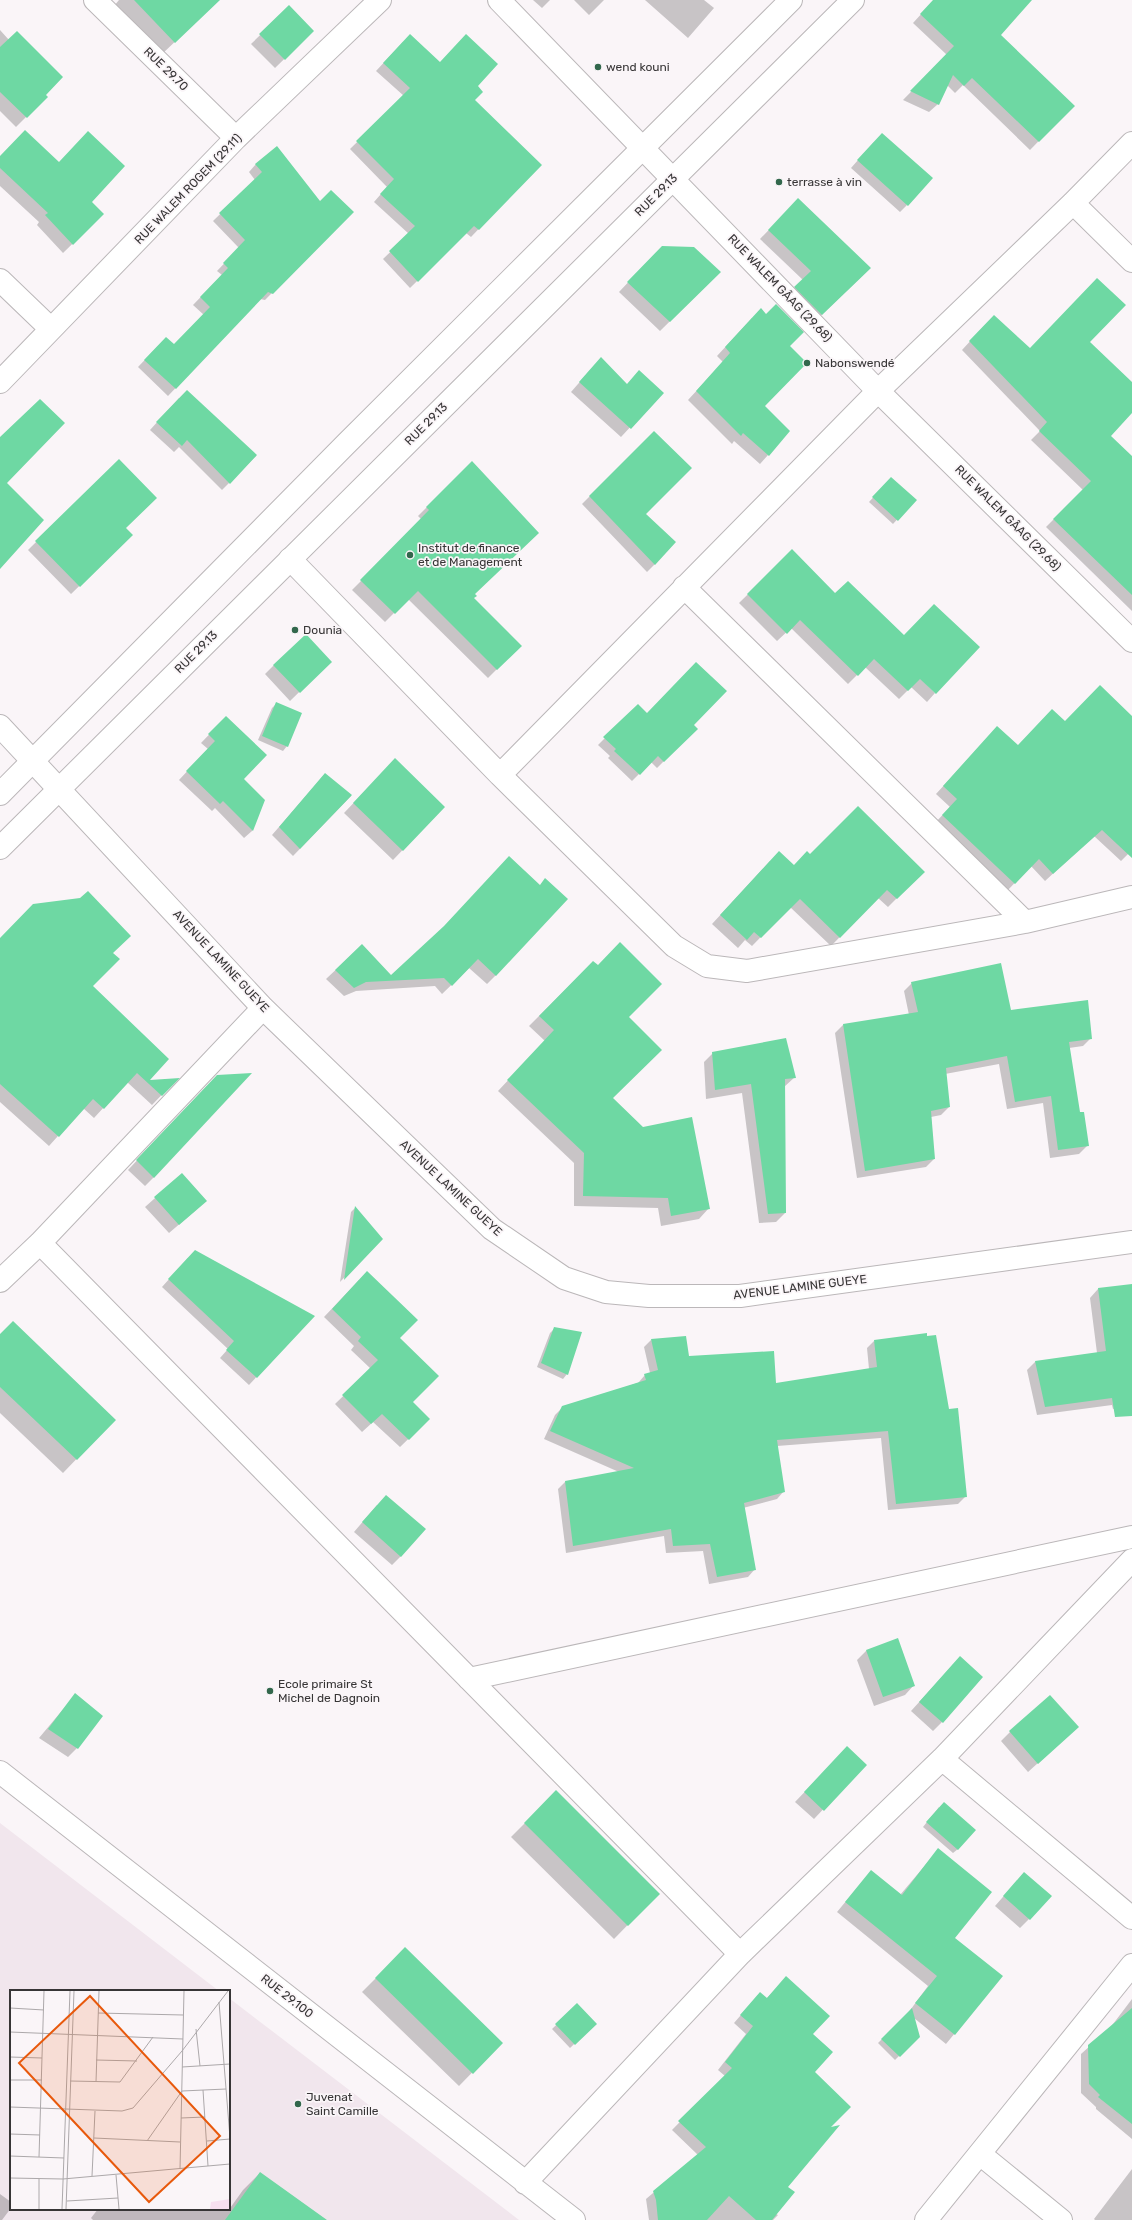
<svg xmlns="http://www.w3.org/2000/svg" width="1132" height="2220" font-family="Rubik,sans-serif">
<style>
.built{fill:#f1e6ed}
.shadow{fill:#0003}
.building{fill:#6ed8a3}
.lines{fill:none;stroke-linecap:round;stroke-linejoin:round}
.minor-casing{stroke:#bbb7b9;stroke-width:24}
.major-casing{stroke:#bbb7b9;stroke-width:24}
.minor{stroke:#fff;stroke-width:22}
.major{stroke:#fff;stroke-width:22}
.poi-dot{fill:#32674c;stroke:#faf5f8;stroke-width:1.5}
.labels{text-anchor:middle;stroke-width:3.5;stroke-linejoin:round;paint-order:stroke}
.poi-label{font-size:12px;fill:#373536;stroke:#faf5f8;text-anchor:start}
.street-label{font-size:12px;fill:#373536;stroke:#faf5f8}
.inset-road{fill:none;stroke:#aca8aa;stroke-width:1}
.view{fill:#e8590c;fill-opacity:0.15;stroke:#e8590c;stroke-width:2}
.inset-edge{fill:none;stroke:#373536;stroke-width:2}
</style>
<rect width="100%" height="100%" fill="#faf5f8"/>
<path class="built" d="M0 1823 219 1991H11V2209H229V1998L519 2220H0Z"/>
<path class="shadow" d="M119 0H219L161 55 114 6Z
M533 0H550L542 8Z
M574 0H604L589 15Z
M645 0H704L714 8 688 38Z
M934 0H1009L1000 35 1073 106 1030 150 963 85 955 93 947 85 938 104 929 112 903 100 947 55 913 23Z
M289 7 313 31 275 68 251 44Z
M0 30 9 40 46 97 16 127 0 111Z
M403 42 476 86 474 100 540 165 471 237 466 233 410 288 383 259 409 234 374 202 387 187 350 149 404 96 376 71Z
M874 142 907 205 900 212 851 168Z
M0 157 91 202 103 214 63 253 37 225 39 222 0 186Z
M256 164 320 203 352 212 265 300 260 299 168 396 138 367 159 345H174L204 315 193 305 222 275 217 271 239 248 213 221 255 180 249 172Z
M789 209 861 277 812 324 786 296 803 280 760 239Z
M653 256 720 272 660 331 619 292Z
M752 318 788 346 763 406 768 455 760 464 734 441 732 444 688 400 723 362 717 356Z
M986 324 1029 349 1089 342 1132 384V412L1109 436 1132 458V611L1046 527 1083 490 1031 440 1040 431 962 350Z
M592 368 626 385 662 393 621 437 571 392Z
M179 398 256 456 222 490 179 447 174 452 150 430Z
M654 432 645 514 655 564 647 572 582 504Z
M119 460 125 528 132 535 71 594 28 550Z
M472 462 473 598 520 646 488 678 408 599 385 622 352 590 422 520 418 516Z
M891 478 915 500 893 524 869 502Z
M792 551 935 693 927 702 911 687 899 699 865 667 848 684 791 628 777 641 739 603Z
M330 662 290 701 265 674 274 665Z
M277 703 287 746 283 751 258 740 272 708Z
M638 705 647 714 693 725 696 729 657 768 651 762 632 781 608 758 610 756 598 745Z
M226 717 243 779 264 801 252 831 244 838 215 808 212 811 179 780 208 749 201 743Z
M1132 721V850L1121 861 1094 836 1045 881 1031 866 1007 891 935 823 950 807 936 794 990 735 1018 747 1065 722Z
M386 769 444 807 393 860 344 813Z
M325 774 351 796 293 856 272 835Z
M810 855 923 872 888 907 878 898 831 946 790 907 752 946 745 940 738 948 712 924 770 861 793 866Z
M509 858 496 975 487 984 469 968 442 994 435 986 356 991 344 996 326 979 362 945 391 976 440 931Z
M0 939 112 953 92 986 147 1081 177 1079 152 1105 127 1082 94 1118 83 1108 49 1146 0 1102Z
M593 962 612 1098 709 1208 699 1219 661 1226 658 1208 574 1206V1163L498 1091 545 1041 529 1026Z
M912 983 1011 1011 1091 1038 1083 1046 1069 1048 1079 1113 1087 1146 1079 1154 1050 1158 1043 1103 1007 1109 999 1064 945 1074 949 1107 941 1115 931 1117 934 1159 926 1167 857 1178 835 1033 843 1025 909 1015 904 991Z
M713 1053 795 1077 784 1087 785 1213 776 1222 759 1223 742 1093 706 1099 704 1062Z
M208 1085 154 1177 145 1186 128 1170Z
M182 1174 196 1210 169 1233 145 1207Z
M355 1208 381 1239 340 1282 351 1212Z
M188 1258 313 1316 249 1385 220 1358 228 1349 162 1287Z
M359 1280 399 1338 412 1402 429 1419 400 1447 373 1422 362 1432 335 1404 371 1369 351 1350 354 1346 324 1317Z
M1132 1285V1405L1113 1409 1112 1405 1037 1415 1027 1370 1035 1362 1097 1353 1090 1298 1098 1289Z
M555 1328 567 1374 563 1379 537 1367 550 1333Z
M0 1336 114 1420 63 1473 0 1413Z
M651 1340 688 1357 775 1384 869 1369 867 1348 874 1341 948 1410 966 1496 958 1504 888 1510 881 1438 777 1446 784 1491 777 1499 743 1508 755 1569 748 1577 709 1584 703 1551 666 1553 664 1536 566 1553 558 1489 565 1482 619 1472 544 1439 555 1415 563 1407 638 1383 645 1375 650 1373 644 1347Z
M377 1505 401 1556 392 1565 354 1532Z
M897 1640 914 1685 905 1695 874 1706 857 1660 866 1651Z
M951 1667 942 1722 933 1731 911 1711Z
M75 1695 77 1748 68 1757 39 1738Z
M1010 1732 1068 1736 1028 1772 1001 1741Z
M838 1757 865 1765 814 1819 795 1802Z
M556 1792 658 1894 614 1939 511 1837Z
M939 1807 958 1849 953 1853 923 1827Z
M938 1850 954 1938 1001 1977 946 2044 914 2018 919 2036 895 2060 878 2043 908 2013 928 1986 837 1912 871 1871 900 1895Z
M1024 1873 1029 1919 1020 1928 995 1906Z
M405 1949 501 2043 459 2086 362 1992Z
M786 1978 812 2034 814 2073 827 2129 787 2187 776 2214 778 2215 773 2220H649L646 2199 698 2155 672 2130 725 2076 718 2070 746 2034 734 2023 760 1993 766 1999Z
M1132 1999V2139L1096 2109V2107L1081 2093V2054L1110 2028Z
M577 2005 595 2024 570 2048 552 2029Z
M1132 2169V2220H1095L1094 2219Z
M260 2173 326 2220H93L91 2218 98 2209H225L228 2211 243 2190Z
M0 2194 11 2202V2208L2 2220H0Z"/>
<path class="building" d="M134 0H220L175 43Z
M933 0H1032L1001 35 1075 106 1039 142 972 78 964 86 953 75 939 105 910 91 954 46 920 14Z
M289 5 314 31 285 60 259 34Z
M17 31 63 77 46 95 48 97 27 118 0 92V47Z
M410 34 440 62 466 34 498 64 478 86 483 92 475 100 542 165 479 230 474 226 418 282 389 251 415 226 380 194 394 179 356 141 410 88 383 63Z
M25 130 59 162 88 131 125 166 92 202 104 214 73 245 45 215 48 213 0 168V156Z
M882 133 933 178 908 206 857 160Z
M277 146 320 201 331 190 354 212 273 294 268 292 176 389 144 360 166 337 174 344 210 307 200 297 228 268 223 263 245 240 219 213 262 172 255 164Z
M798 198 871 268 822 315 794 287 811 271 768 230Z
M662 246 694 247 721 272 670 322 627 282Z
M1097 278 1126 305 1090 342 1132 382V413L1111 436 1132 456V595L1053 519 1091 481 1039 431 1047 422 969 341 994 315 1030 348Z
M776 304 804 332 790 346 807 363 765 406 790 431 769 456 743 433 741 436 696 391 730 353 725 347 761 308 766 314Z
M601 357 627 384 639 370 664 393 631 429 579 382Z
M187 390 257 455 230 484 187 440 182 446 156 422Z
M40 399 65 423 7 483 44 520 0 569V437Z
M654 431 692 468 646 514 676 542 655 565 589 496Z
M119 459 157 498 126 528 133 535 80 587 35 541Z
M472 461 539 533 475 594 477 596 474 598 522 646 497 670 418 591 395 614 360 580 429 510 426 507Z
M891 477 917 500 898 521 872 497Z
M792 549 835 593 848 581 904 635 934 604 980 647 936 694 920 679 908 691 874 659 858 676 800 620 787 634 747 594Z
M306 634 332 662 300 693 273 665Z
M696 662 727 691 694 725 698 729 664 762 658 756 640 775 614 751 616 749 603 737 638 704 647 713Z
M1100 685 1132 716V858L1102 830 1053 874 1039 859 1015 884 942 815 957 799 943 786 997 726 1018 745 1052 709 1065 721Z
M276 702 302 713 288 747 262 736Z
M226 716 267 755 244 779 265 800 253 831 223 801 220 804 186 771 215 741 208 734Z
M395 758 445 807 403 851 353 803Z
M325 773 352 795 300 849 279 827Z
M858 806 925 872 897 899 887 890 840 938 800 899 761 938 754 932 747 940 720 915 779 851 794 865 807 851 810 854Z
M509 856 540 885 545 878 568 899 496 976 478 959 452 986 444 978 366 982 354 988 335 970 362 944 391 975 444 926Z
M88 891 131 936 113 953 120 959 93 986 169 1059 150 1080 180 1078 162 1096 137 1073 104 1109 93 1099 59 1137 0 1084V938L33 904 80 898Z
M620 942 662 984 629 1017 662 1050 613 1098 643 1127 692 1117 710 1209 671 1216 668 1198 583 1196 584 1153 507 1080 554 1030 539 1016 593 961 598 965Z
M1001 963 1011 1010 1088 1000 1092 1039 1069 1042 1080 1112H1084L1089 1146 1058 1150 1051 1096 1015 1102 1007 1056 946 1068 950 1107 931 1111 935 1159 865 1171 843 1024 918 1012 911 982Z
M786 1038 796 1078 785 1079 786 1213 768 1214 751 1084 715 1090 712 1052Z
M252 1073 154 1178 136 1160 217 1075Z
M182 1173 207 1201 179 1225 154 1197Z
M355 1206 383 1239 344 1280Z
M195 1250 315 1316 257 1378 226 1350 234 1341 168 1279Z
M367 1271 418 1320 400 1338 439 1376 413 1402 430 1419 409 1440 382 1414 371 1424 342 1395 378 1360 358 1341 361 1337 332 1309Z
M1132 1284V1416L1115 1417 1112 1398 1045 1407 1035 1361 1106 1351 1098 1288Z
M13 1321 116 1420 77 1460 0 1387V1334Z
M554 1327 582 1332 568 1375 541 1363Z
M927 1333V1336L936 1335 949 1409 958 1408 967 1497 896 1504 888 1431 777 1440 785 1492 744 1503 756 1570 717 1577 710 1544 673 1546 671 1529 573 1546 565 1481 634 1468 550 1431 562 1406 646 1380 644 1374 658 1370 651 1339 686 1336 689 1356 774 1351 776 1383 877 1367 874 1340Z
M386 1495 426 1529 401 1557 362 1522Z
M898 1638 915 1686 883 1697 866 1650Z
M960 1656 983 1677 943 1723 919 1702Z
M75 1693 103 1716 78 1749 48 1729Z
M1050 1695 1079 1727 1038 1764 1009 1731Z
M847 1746 867 1765 824 1811 804 1792Z
M556 1790 660 1894 628 1926 524 1823Z
M944 1802 976 1830 958 1850 926 1822Z
M938 1848 992 1892 955 1938 1003 1976 955 2035 915 2003 937 1976 845 1902 871 1870 902 1895Z
M1024 1872 1052 1896 1030 1920 1003 1896Z
M405 1947 503 2043 473 2074 375 1978Z
M786 1976 830 2016 813 2034 833 2052 815 2072 851 2107 831 2127 840 2125 788 2187 795 2192 772 2220H756L729 2196 707 2220H658L656 2200 653 2191 706 2147 678 2121 732 2068 725 2062 753 2026 740 2015 760 1992 767 1998Z
M577 2003 597 2024 575 2045 555 2024Z
M912 2008 920 2037 900 2057 881 2039Z
M1132 2008V2124L1098 2097 1100 2095 1089 2084 1088 2045Z
M260 2172 327 2220H225Z"/>
<g class="lines">
<g class="minor-casing">
<path id="minor" d="M95 0 236 138
M499 0 878 391 1132 641
M1073 203 1132 261
M0 280 51 329
M0 382 236 138 380 0
M290 559 500 775 674 946 707 966 747 971 1025 922 1132 897
M684 587 1025 922
M0 726 263 1008 492 1229 564 1278 606 1292 649 1296H740L1132 1242
M500 775 878 391 1073 203 1132 143
M40 1243 740 1954
M0 1281 40 1243 263 1008
M469 1679 1132 1537
M942 1759 1132 1918
M0 1772 574 2220
M980 2154 1061 2220
M525 2183 740 1954 942 1759 1132 1560
M926 2220 1132 1965"/>
</g>
<g class="major-casing">
<path id="major" d="M0 794 346 444 791 0
M0 848 853 0"/>
</g>
<use href="#minor" class="minor"/>
<use href="#major" class="major"/>
</g>
<g class="poi-dot">
<circle cx="598" cy="67" r="4"/>
<circle cx="779" cy="182" r="4"/>
<circle cx="807" cy="363" r="4"/>
<circle cx="410" cy="555" r="4"/>
<circle cx="295" cy="630" r="4"/>
<circle cx="270" cy="1691" r="4"/>
<circle cx="298" cy="2104" r="4"/>
</g>
<g class="labels">
<g class="poi-label">
<text x="606" y="71">wend kouni</text>
<text x="787" y="186">terrasse à vin</text>
<text x="815" y="367">Nabonswendé</text>
<text x="418" y="552">Institut de finance<tspan x="418" dy="14">et de Management</tspan></text>
<text x="303" y="634">Dounia</text>
<text x="278" y="1688">Ecole primaire St<tspan x="278" dy="14">Michel de Dagnoin</tspan></text>
<text x="306" y="2101">Juvenat<tspan x="306" dy="14">Saint Camille</tspan></text>
</g>
<g class="street-label">
<text transform="translate(166 69) rotate(44)" y="4">RUE 29.70</text>
<text transform="translate(188 189) rotate(-46)" y="4">RUE WALEM ROGEM (29.11)</text>
<text transform="translate(656 195) rotate(-45)" y="4">RUE 29.13</text>
<text transform="translate(780 288) rotate(46)" y="4">RUE WALEM GÂAG (29.68)</text>
<text transform="translate(426 424) rotate(-45)" y="4">RUE 29.13</text>
<text transform="translate(1008 518) rotate(45)" y="4">RUE WALEM GÂAG (29.68)</text>
<text transform="translate(196 652) rotate(-45)" y="4">RUE 29.13</text>
<text transform="translate(221 961) rotate(47)" y="4">AVENUE LAMINE GUEYE</text>
<text transform="translate(451 1188) rotate(43)" y="4">AVENUE LAMINE GUEYE</text>
<text transform="translate(800 1287) rotate(-7)" y="4">AVENUE LAMINE GUEYE</text>
<text transform="translate(287 1996) rotate(38)" y="4">RUE 29.100</text>
</g>
</g>
<g transform="translate(10 1990)">
<rect width="220" height="220" fill="#faf5f8"/>
<path d="M220 209V219H200L201 212Z" fill="#f7dfef"/>
<path class="inset-road" d="M209 12 220 148M0 18 34 20M88 23 173 25M186 39 190 76M0 42 173 49M0 67 32 68M86 70 127 71M172 77 220 74M0 90H32M60 91 110 92 143 47M86 92 89 1M193 100 198 176M0 117 112 121 123 118 172 61 218 1M171 128 195 127M0 144 30 145M84 148 170 152M137 151 172 101 216 99M197 151 220 149M0 166 54 168M29 167 34 1M170 179 174 1M106 185 109 219M82 186 85 121M0 188 53 189 220 174M57 211 108 208M29 219V189M52 219 60 1M56 219 64 1"/>
<path class="view" d="M80 6 210 146 139 212 9 73Z"/>
<rect width="220" height="220" class="inset-edge"/>
</g>
</svg>
